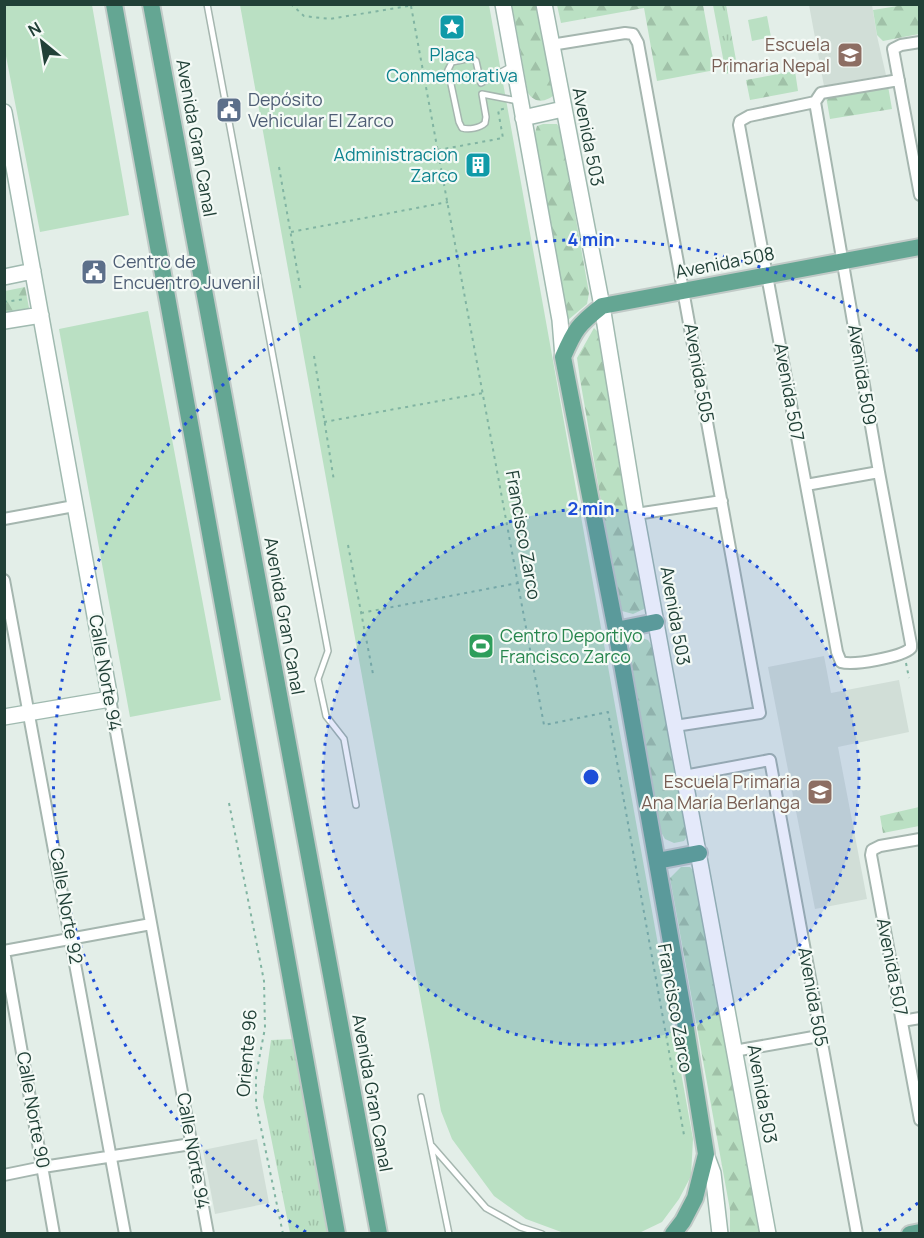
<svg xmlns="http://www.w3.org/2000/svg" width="924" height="1238" font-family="Manrope,sans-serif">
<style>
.built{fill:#d1ded7}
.green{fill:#bae0c3}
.forest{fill:url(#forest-firs)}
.park{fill:url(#park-tufts)}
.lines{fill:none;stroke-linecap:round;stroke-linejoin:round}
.lane-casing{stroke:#a5b6af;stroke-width:8}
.street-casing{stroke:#a5b6af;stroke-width:14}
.secondary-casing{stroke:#a0bab0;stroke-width:18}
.primary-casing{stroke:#c1cac7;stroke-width:20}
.path{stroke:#81b4a2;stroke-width:2;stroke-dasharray:3 4.5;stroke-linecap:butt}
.lane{stroke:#fff;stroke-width:5}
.street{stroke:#fff;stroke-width:10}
.secondary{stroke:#fff;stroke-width:15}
.primary{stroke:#64a693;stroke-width:16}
.ring{fill:none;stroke:#1d4ed8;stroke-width:3;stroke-dasharray:3 6}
.labels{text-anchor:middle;stroke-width:4.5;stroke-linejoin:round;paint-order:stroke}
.education-label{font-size:18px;fill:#785e54;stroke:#f4faf6;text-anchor:end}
.culture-label{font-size:18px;fill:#0d838f;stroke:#f4faf6}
.service-label{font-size:18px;fill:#4e5e75;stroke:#f4faf6;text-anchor:start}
.street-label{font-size:18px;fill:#214037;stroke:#f4faf6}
.leisure-label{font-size:18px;fill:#27864d;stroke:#f4faf6;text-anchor:start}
.centre{fill:#1d4ed8;stroke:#f4faf6;stroke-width:3}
.ring-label{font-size:18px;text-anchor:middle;font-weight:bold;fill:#1d4ed8;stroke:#f4faf6;stroke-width:4.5;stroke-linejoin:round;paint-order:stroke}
</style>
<defs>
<pattern id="forest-firs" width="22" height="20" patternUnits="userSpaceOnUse" patternTransform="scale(1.5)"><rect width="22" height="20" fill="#bae0c3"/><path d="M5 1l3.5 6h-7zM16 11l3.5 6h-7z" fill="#a0c1a8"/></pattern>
<pattern id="park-tufts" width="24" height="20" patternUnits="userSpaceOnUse" patternTransform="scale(1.5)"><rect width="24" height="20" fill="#bae0c3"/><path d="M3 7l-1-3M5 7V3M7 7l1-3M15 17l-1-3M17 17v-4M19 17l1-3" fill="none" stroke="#a0c1a8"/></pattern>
</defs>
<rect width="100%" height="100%" fill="#e3eee8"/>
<path class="built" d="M809 5H872L877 36 886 75 824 86Z
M824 656 831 693 899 680 909 732 838 747 867 899 815 909 768 667Z
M257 1139 269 1203 215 1214 203 1150Z"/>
<path class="green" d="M4 5H92L129 215 40 232 5 51Z
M240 5H489L693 1139 691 1176 679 1199 662 1222 637 1234 564 1233 526 1219 494 1196 452 1139 441 1111Z
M767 16 771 37 752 41 748 20Z
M148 311 221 700 130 717 59 329Z"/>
<path class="forest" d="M512 5H539L555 94C547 102 535 104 528 93Z
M557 5H703L715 70 657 81 644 8 561 23Z
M904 5H919V34L883 41 877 35 873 10Z
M795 71 798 91 750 100 746 80Z
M888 86 892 109 830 119 826 96Z
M543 124H557L560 129 589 293 587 304 568 320 534 136 537 126Z
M25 287 29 308 5 313V291Z
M594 328 600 334 647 602 644 609 633 614 622 611 617 594 580 379 577 358Z
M639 637 648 640 654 649 688 835 684 841 674 843 665 839 661 832 627 652 633 642Z
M919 807V826L883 833 880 816Z
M681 867H690L696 874 759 1233H730V1210L670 878Z"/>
<path class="park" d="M713 5H726L738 71 726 74Z
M295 1039 329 1233H290L263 1097 271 1040Z"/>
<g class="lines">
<g class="lane-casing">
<path id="lane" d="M207 4 328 651 318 679 326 716 344 739 356 805
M514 65 481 83 476 61 471 58 452 62 448 70 459 122 462 128C469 130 480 128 485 123L486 117 482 94 518 101
M421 1097 449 1234
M432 1146 486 1208 520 1227 542 1234"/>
</g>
<g class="street-casing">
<path id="street" d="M920 42 901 45 893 49 920 195
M551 45 625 33 633 34 638 43 760 713 675 726
M815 102 879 472 911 644V648C902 657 853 666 841 662L837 652 739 125 740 121 749 116 815 102 821 93 899 80
M806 485 879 472
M636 514 722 501
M4 519 74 506
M4 580 125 1234
M110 699 208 1234
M684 776 770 760 857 1234
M920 839 880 846 872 850 871 855 920 1120
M4 951 54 1234
M4 951 151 924
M902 1021 920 1018
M734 1051 819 1036
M4 1175 43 1167 191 1144"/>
</g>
<g class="secondary-casing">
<path id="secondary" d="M503 4 560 320 563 357
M544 4 602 306 636 514 768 1234
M4 112 110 699 4 717
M523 118 563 109
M4 277 33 271
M4 321 41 315
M706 1154 713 1173 720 1234"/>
</g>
<g class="primary-casing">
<path id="primary" d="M114 4 337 1234
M151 4 379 1234
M616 630 656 622
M657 861 699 853
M673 1234 683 1221 695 1198 706 1154 684 1016 616 630 563 357C575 329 578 325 602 306L920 247
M910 1234 920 1232"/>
</g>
<path class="path" d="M291 4 304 16 330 19 420 4
M411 6 544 725 608 712 684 1135
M438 150 503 138 498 110 508 108
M279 167 301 292
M291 232 448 202
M4 302 25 299
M314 356 334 481
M324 422 483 393
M348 545 373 674
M361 613 518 583
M906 663 909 678
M229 803 264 981 265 1028 256 1075V1104L283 1234"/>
<use href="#lane" class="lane"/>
<use href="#street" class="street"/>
<use href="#secondary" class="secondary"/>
<use href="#primary" class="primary"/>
</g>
<circle cx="591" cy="777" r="268" fill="#1d4ed8" fill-opacity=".12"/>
<g class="ring">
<circle cx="591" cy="777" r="268"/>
<path d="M918 1203A537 537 0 0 1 876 1232M306 1232A537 537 0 1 1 918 351"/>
</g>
<defs>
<g id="sight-square" transform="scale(1.35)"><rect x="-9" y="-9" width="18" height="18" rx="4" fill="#0f9aa8" stroke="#f4faf6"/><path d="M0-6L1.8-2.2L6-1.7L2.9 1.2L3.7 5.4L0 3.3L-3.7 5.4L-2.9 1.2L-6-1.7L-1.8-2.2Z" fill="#fff"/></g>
<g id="school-square" transform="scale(1.35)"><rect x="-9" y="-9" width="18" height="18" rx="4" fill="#8d6e63" stroke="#f4faf6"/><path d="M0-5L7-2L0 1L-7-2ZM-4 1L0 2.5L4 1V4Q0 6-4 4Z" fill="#fff"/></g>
<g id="civic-square" transform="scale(1.35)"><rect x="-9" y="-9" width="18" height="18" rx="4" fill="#5c6f8a" stroke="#f4faf6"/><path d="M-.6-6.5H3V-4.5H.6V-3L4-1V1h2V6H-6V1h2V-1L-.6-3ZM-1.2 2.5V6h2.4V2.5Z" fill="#fff"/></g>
<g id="building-square" transform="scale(1.35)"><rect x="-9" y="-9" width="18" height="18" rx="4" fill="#0f9aa8" stroke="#f4faf6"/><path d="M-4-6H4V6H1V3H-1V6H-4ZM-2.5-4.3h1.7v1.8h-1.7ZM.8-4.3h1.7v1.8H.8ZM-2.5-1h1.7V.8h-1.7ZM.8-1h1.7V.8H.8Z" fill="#fff"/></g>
<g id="stadium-square" transform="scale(1.35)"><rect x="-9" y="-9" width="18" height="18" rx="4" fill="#2e9e5b" stroke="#f4faf6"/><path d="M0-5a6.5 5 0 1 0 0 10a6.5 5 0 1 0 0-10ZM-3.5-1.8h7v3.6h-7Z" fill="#fff"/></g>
</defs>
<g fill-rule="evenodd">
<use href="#sight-square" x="452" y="27"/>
<use href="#school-square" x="850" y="55"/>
<use href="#civic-square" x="229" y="110"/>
<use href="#building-square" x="478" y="165"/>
<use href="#civic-square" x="94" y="272"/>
<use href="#stadium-square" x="481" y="646"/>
<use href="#school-square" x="820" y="792"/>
</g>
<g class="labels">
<g class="education-label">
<text x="830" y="51">Escuela<tspan x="830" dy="21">Primaria Nepal</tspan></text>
<text x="800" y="788">Escuela Primaria<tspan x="800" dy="21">Ana María Berlanga</tspan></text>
</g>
<g class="culture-label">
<text x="452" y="61">Placa<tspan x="452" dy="21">Conmemorativa</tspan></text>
<text x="458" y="161" text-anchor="end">Administracion<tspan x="458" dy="21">Zarco</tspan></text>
</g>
<g class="service-label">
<text x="248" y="106">Depósito<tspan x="248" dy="21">Vehicular El Zarco</tspan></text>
<text x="113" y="268">Centro de<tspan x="113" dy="21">Encuentro Juvenil</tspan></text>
</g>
<g class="street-label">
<text transform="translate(588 137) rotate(79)" y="6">Avenida 503</text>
<text transform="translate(196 138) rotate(80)" y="6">Avenida Gran Canal</text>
<text transform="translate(725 263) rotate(-11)" y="6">Avenida 508</text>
<text transform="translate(699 373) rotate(80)" y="6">Avenida 505</text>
<text transform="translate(862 375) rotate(81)" y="6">Avenida 509</text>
<text transform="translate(789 392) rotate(80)" y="6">Avenida 507</text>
<text transform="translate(523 535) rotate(80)" y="6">Francisco Zarco</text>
<text transform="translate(284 616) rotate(80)" y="6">Avenida Gran Canal</text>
<text transform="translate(675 616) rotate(80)" y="6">Avenida 503</text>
<text transform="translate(105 673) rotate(80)" y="6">Calle Norte 94</text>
<text transform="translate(66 906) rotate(80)" y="6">Calle Norte 92</text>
<text transform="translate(892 967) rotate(79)" y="6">Avenida 507</text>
<text transform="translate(813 997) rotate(80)" y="6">Avenida 505</text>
<text transform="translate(675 1008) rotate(80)" y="6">Francisco Zarco</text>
<text transform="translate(247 1053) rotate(-85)" y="6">Oriente 96</text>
<text transform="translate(372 1093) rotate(80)" y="6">Avenida Gran Canal</text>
<text transform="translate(762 1094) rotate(80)" y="6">Avenida 503</text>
<text transform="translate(33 1110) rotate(80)" y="6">Calle Norte 90</text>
<text transform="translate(193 1151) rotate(80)" y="6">Calle Norte 94</text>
</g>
<g class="leisure-label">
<text x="500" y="642">Centro Deportivo<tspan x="500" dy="21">Francisco Zarco</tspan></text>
</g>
</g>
<circle cx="591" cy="777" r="9" class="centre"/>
<g class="ring-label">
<text x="591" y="246">4 min</text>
<text x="591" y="515">2 min</text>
</g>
<rect width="924" height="1238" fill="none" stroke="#214037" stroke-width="12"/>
<g transform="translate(42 42) rotate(330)" stroke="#f4faf6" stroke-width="4.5" paint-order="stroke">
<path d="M0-4.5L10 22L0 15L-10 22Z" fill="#214037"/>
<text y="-9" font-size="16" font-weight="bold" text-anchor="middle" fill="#214037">N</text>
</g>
</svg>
